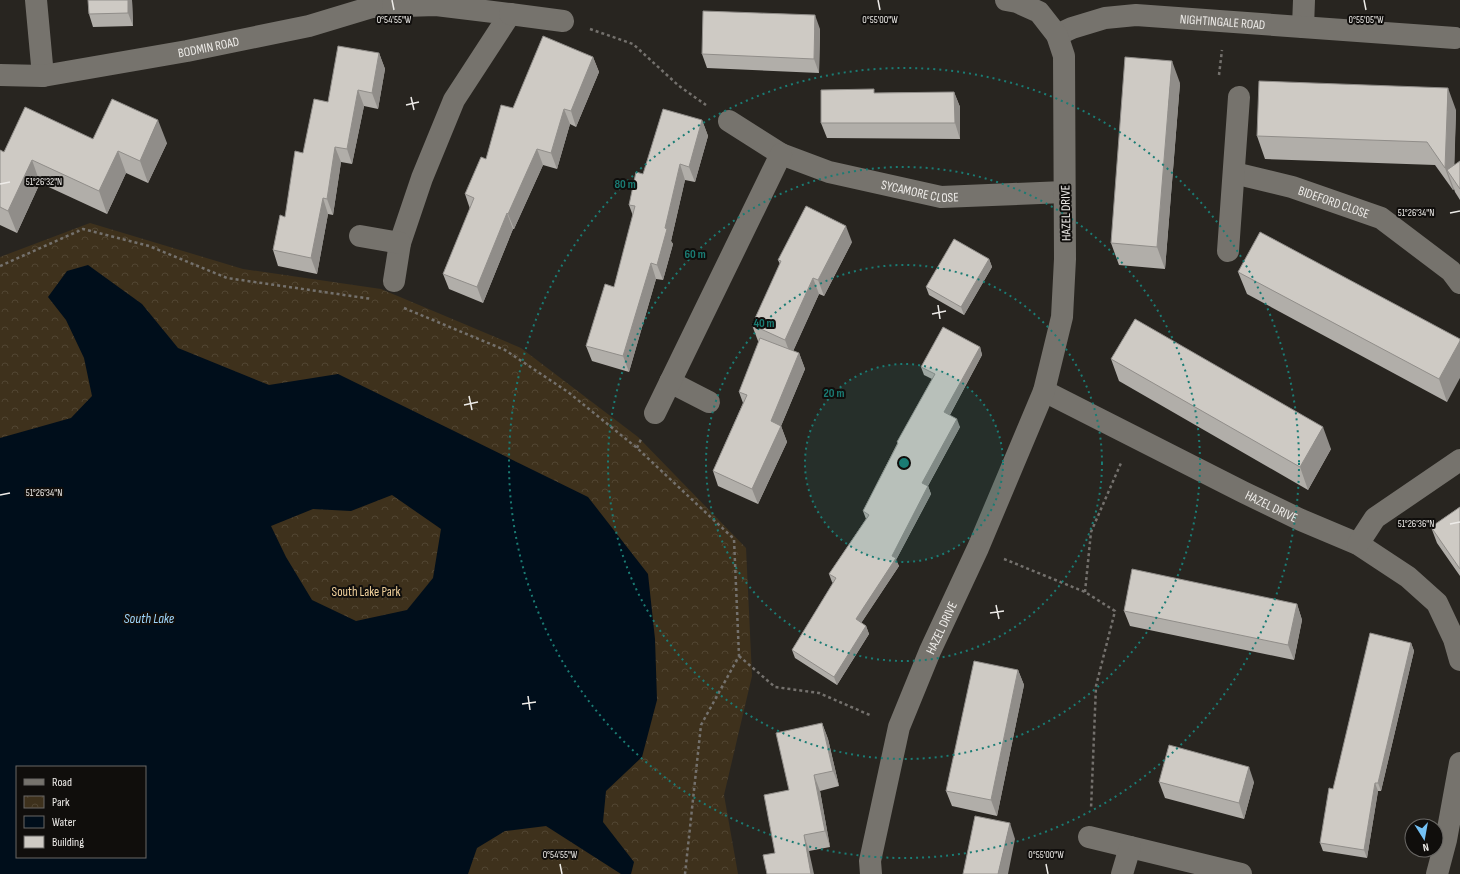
<svg xmlns="http://www.w3.org/2000/svg" width="1460" height="874" font-family="'Sofia Sans Condensed',sans-serif">
<style>
.park{fill:url(#park-crowns);fill-rule:evenodd}
.water{fill:#000e1b;fill-rule:evenodd}
.lines{fill:none;stroke-linecap:round;stroke-linejoin:round}
.path{stroke:#74716d;stroke-width:2.5;stroke-dasharray:3 3;stroke-linecap:butt}
.minor{stroke:#76736d;stroke-width:22}
.wall{fill:#b1aea9}
.shaded-wall{fill:#908d89}
.building{fill:#cecac4;stroke:#908d89}
.ticks{fill:none;stroke:#eeece9;stroke-width:1.5}
.ring{fill:none;stroke:#1a7c74;stroke-width:2;stroke-dasharray:2 4}
.labels{text-anchor:middle;stroke-width:4;stroke-linejoin:round;paint-order:stroke}
.street-label{font-size:13px;fill:#eeece9;stroke:#100e0c}
.park-label{font-size:13px;fill:#f2d29c;stroke:#100e0c}
.water-label{font-size:14px;font-style:italic;fill:#9ed5fb;stroke:#100e0c}
.ticks-label{font-size:10px;text-anchor:middle;fill:#eeece9;stroke:#100e0c;stroke-width:4;stroke-linejoin:round;paint-order:stroke}
.centre{fill:#1a7c74;stroke:#100e0c;stroke-width:2}
.ring-label{font-size:12px;text-anchor:middle;font-weight:bold;fill:#1a7c74;stroke:#100e0c;stroke-width:4;stroke-linejoin:round;paint-order:stroke}
</style>
<defs>
<pattern id="park-crowns" width="20" height="18" patternUnits="userSpaceOnUse"><rect width="20" height="18" fill="#3e311c"/><path d="M2 6a3 3 0 1 1 6 0M12 15a3 3 0 1 1 6 0" fill="none" stroke="#514532"/></pattern>
</defs>
<rect width="100%" height="100%" fill="#282520"/>
<path class="park" d="M90 223 243 269 381 289 521 348 638 437 746 548 752 676 724 795 738 874H0V257ZM17 767H145V857H17Z"/>
<path class="water" d="M88 265 142 304 178 348 269 385 338 374 588 497 648 574 655 639 657 700 642 757 606 791 603 822 634 862 631 874H621L546 826 505 831 477 848 468 874H0V438L71 418 92 396 84 358 66 320 48 297 67 271ZM392 495 441 529 433 578 407 610 356 621 312 600 286 557 271 526 313 509 351 511ZM17 767H145V857H17Z"/>
<g class="lines">
<path class="path" d="M590 29 633 44 679 86 706 105
M1219 75 1222 50
M0 266 83 229 149 246 227 278 372 299
M404 308 505 350 568 392 637 448 734 539 739 656 701 725 685 874
M637 448 642 437
M1004 559 1085 592 1115 611 1096 686 1091 809
M1085 592 1091 532 1121 463
M739 656 775 687 819 693 872 716"/>
<g class="minor">
<path d="M36 0 43 76"/>
<path d="M372 7 436 5 510 14 454 100 422 178 400 243 394 281"/>
<path d="M510 14 563 21"/>
<path d="M1303 27 1304 0"/>
<path id="s1" d="M1057 35 1072 28 1105 18 1136 15 1455 38"/>
<path id="s2" d="M0 75 43 76 187 51 309 26 372 7 371 0"/>
<path id="s3" d="M729 121 781 154 829 172 941 197 1064 192"/>
<path id="s4" d="M1234 173 1292 187 1381 218 1451 271 1460 283"/>
<path d="M360 236 400 243"/>
<path d="M1228 251 1239 97"/>
<path d="M670 382 709 402"/>
<path id="s5" d="M1044 391 1243 492 1301 520 1358 544 1408 577 1437 603 1454 639 1460 660"/>
<path d="M655 413 781 154"/>
<path d="M1358 544 1375 518 1460 460"/>
<path d="M1089 837 1241 874"/>
<path id="s6" d="M871 874 870 861 899 727 930 651 978 548 1044 391 1062 317 1065 259 1064 56 1057 35 1039 12 1017 2 1006 0"/>
<path d="M1122 874 1130 847"/>
<path d="M1437 874 1446 840 1460 763"/>
</g>
</g>
<path class="wall" d="M88 0H132L133 26 93 27 89 14Z
M820 29 819 73 707 68 702 54Z
M379 53 385 69 378 109 364 106 352 164 341 162 333 215 328 214 317 274 278 266 273 250 285 217 303 153 328 102Z
M593 57 599 72 576 127 570 124 557 169 543 165 514 229H513L483 303 449 289 443 274 470 209 465 194 486 159 513 108Z
M1180 83 1165 269 1119 265 1111 243Z
M954 92 960 107V139L827 138 821 123 875 93Z
M1456 110 1454 165 1460 189V200L1455 192 1454 189 1453 190 1435 165 1265 159 1257 136Z
M702 120 708 136 695 182 685 180 671 241 673 244 663 280 656 279 629 372 592 361 586 346 614 287 633 216 629 205 643 174Z
M93 139 167 143 148 183 126 173 107 214 40 183 17 233 0 225V150L4 152Z
M852 242 824 296 819 294 793 351 799 353 805 369 781 426 787 442 758 504 718 486 713 471 743 403 739 392 759 342 758 341 752 325 780 264 778 260Z
M989 259 992 267 964 315 929 295 926 287Z
M1238 272 1460 339 1447 402 1247 294Z
M980 347 982 355 950 415 960 427 928 486 931 494 896 560 899 566 861 623 866 626 869 634 837 685 795 658 792 650 833 583 832 582 829 574 866 519 863 511 897 444V442L932 379 924 375 921 367Z
M1111 359 1331 449 1308 490 1119 381Z
M1460 507V576L1437 543 1431 527Z
M1297 604 1302 620 1294 660 1130 626 1124 611Z
M1411 643 1414 651 1381 791H1378L1367 858 1323 851 1320 843 1333 789Z
M1018 670 1024 685 997 816 952 806 946 791Z
M822 723 828 739 839 786 820 791 830 847 809 851 775 853 789 790Z
M1159 782H1254L1244 819 1165 798Z"/>
<path class="shaded-wall" d="M128 0H132L133 26 128 13Z
M815 15 820 29 819 73 814 59Z
M379 53 385 69 378 109 372 93Z
M593 57 599 72 576 127 571 111Z
M1172 61 1180 83 1165 269 1157 247Z
M1448 88 1456 110 1454 180 1447 170 1454 189 1453 190 1445 168Z
M358 90 364 106 352 164 347 149Z
M954 92 960 107V139L955 123Z
M564 109 570 124 557 169 551 153Z
M158 120 167 143 148 183 140 161Z
M702 120 708 136 695 182 689 167Z
M335 147 341 162 333 215 327 199Z
M537 149 543 165 514 229 508 214Z
M118 151 126 173 107 214 99 191Z
M32 160 40 183 17 233 8 211Z
M680 164 685 180 671 241 673 244 663 280 657 265 665 228Z
M323 198 328 214 317 274 311 258Z
M507 213 513 229 483 303 477 287Z
M846 226 852 242 824 296 818 280Z
M989 259 992 267 964 315 961 307Z
M651 263 656 279 629 372 623 356Z
M813 278 819 294 791 356 785 340Z
M1460 341V378L1447 402 1439 379Z
M980 347 982 355 947 420 944 412Z
M799 353 805 369 781 426 787 442 758 504 752 489 771 421Z
M957 419 960 427 925 491 922 483Z
M1323 427 1331 449 1308 490 1300 467Z
M928 486 931 494 896 560 899 566 858 628 856 619 892 556Z
M1297 604 1302 620 1294 660 1288 645Z
M866 626 869 634 837 685 834 677Z
M1411 643 1414 651 1381 791 1378 783Z
M1018 670 1024 685 997 816 991 800Z
M822 723 828 739 839 786 833 771Z
M1249 767 1254 782 1244 819 1239 803Z
M814 775 820 791 830 847 825 831Z
M1375 783 1378 791 1367 858 1364 850Z
M1010 823 1015 839 1008 874H998Z
M804 835 809 851 814 874H811Z"/>
<path class="building" d="M88 0H128V13L89 14Z
M703 11 815 15 814 59 702 54Z
M543 36 593 57 571 111 564 109 551 153 537 149 508 214 507 213 477 287 443 274 474 198 465 194 481 157 486 159 501 105 513 108Z
M338 46 379 53 372 93 358 90 347 149 335 147 327 199 323 198 311 258 273 250 280 215 285 217 295 151 303 153 314 99 328 102Z
M1125 57 1172 61 1157 247 1111 243Z
M1259 81 1448 88 1445 168 1427 142 1257 136Z
M874 89V93L954 92 955 123H821V90Z
M112 99 158 120 140 161 118 151 99 191 32 160 8 211 0 207V150L4 152 25 107 93 139Z
M663 109 702 120 689 167 680 164 665 228 667 229 657 265 651 263 623 356 586 346 605 284 614 287 635 206 629 205 636 172 643 174Z
M1460 161V189L1447 170Z
M806 206 846 226 818 280 813 278 785 340 752 325 781 261 778 260Z
M1260 232 1460 339V341L1439 379 1238 272Z
M954 239 989 259 961 307 926 287Z
M1135 319 1323 427 1300 467 1111 359Z
M943 327 980 347 944 412 957 419 922 483 928 486 892 556 896 558 856 619 866 626 834 677 792 650 836 578 829 574 869 515 863 511 898 443 897 442 935 374 921 367Z
M760 338 799 353 771 421 781 426 752 489 713 471 747 395 739 392Z
M1460 507V569L1431 527Z
M1132 569 1297 604 1288 645 1124 611Z
M1370 633 1411 643 1378 783H1375L1364 850 1320 843 1329 788 1333 789Z
M974 661 1018 670 991 800 946 791Z
M822 723 833 771 814 775 825 831 804 835 811 874H767L763 855 775 853 764 795 789 790 776 733Z
M1169 745 1249 767 1239 803 1159 782Z
M975 816 1010 823 998 874H963Z"/>
<path class="ticks" d="M392 0 394 10M878 0 880 10M1364 0 1366 10M411 97 414 110M406 105 419 102M0 184 10 182M1450 213 1460 211M938 305 940 319M932 314 946 311M469 396 472 410M464 405 478 402M0 495 10 493M1450 524 1460 522M996 605 999 619M990 613 1004 611M528 696 530 710M522 704 536 702M560 864 562 874M1046 864 1048 874"/>
<circle cx="904" cy="463" r="99" fill="#1a7c74" fill-opacity=".12"/>
<g class="ring">
<circle cx="904" cy="463" r="99"/>
<circle cx="904" cy="463" r="198"/>
<circle cx="904" cy="463" r="296"/>
<circle cx="904" cy="463" r="395"/>
</g>
<g class="labels">
<g class="street-label">
<text dy="5" stroke="none"><textPath href="#s1" startOffset="169">NIGHTINGALE ROAD</textPath></text>
<text dy="5" stroke="none"><textPath href="#s2" startOffset="211">BODMIN ROAD</textPath></text>
<text dy="5" stroke="none"><textPath href="#s3" startOffset="206">SYCAMORE CLOSE</textPath></text>
<text dy="5" stroke="none"><textPath href="#s4" startOffset="104">BIDEFORD CLOSE</textPath></text>
<text transform="translate(1065 213) rotate(-91)" y="5">HAZEL DRIVE</text>
<text dy="5" stroke="none"><textPath href="#s5" startOffset="255">HAZEL DRIVE</textPath></text>
<text dy="5" stroke="none"><textPath href="#s6" startOffset="258">HAZEL DRIVE</textPath></text>
</g>
<g class="park-label">
<text x="366" y="596">South Lake Park</text>
</g>
<g class="water-label">
<text x="149" y="623">South Lake</text>
</g>
</g>
<g class="ticks-label">
<text x="394" y="23">0°54'55"W</text>
<text x="880" y="23">0°55'00"W</text>
<text x="1366" y="23">0°55'05"W</text>
<text x="44" y="185">51°26'32"N</text>
<text x="1416" y="216">51°26'34"N</text>
<text x="44" y="496">51°26'34"N</text>
<text x="1416" y="527">51°26'36"N</text>
<text x="560" y="858">0°54'55"W</text>
<text x="1046" y="858">0°55'00"W</text>
</g>
<circle cx="904" cy="463" r="6" class="centre"/>
<g class="ring-label">
<text x="625" y="188">80 m</text>
<text x="695" y="258">60 m</text>
<text x="764" y="327">40 m</text>
<text x="834" y="397">20 m</text>
</g>
<rect x="16" y="766" width="130" height="92" fill="#100e0c" stroke="#696764"/>
<rect x="24" y="779" width="20" height="6" fill="#76736d" stroke="#696764"/>
<text x="52" y="786" font-size="12" fill="#eeece9">Road</text>
<rect x="24" y="796" width="20" height="12" fill="url(#park-crowns)" stroke="#696764"/>
<text x="52" y="806" font-size="12" fill="#eeece9">Park</text>
<rect x="24" y="816" width="20" height="12" fill="#000e1b" stroke="#696764"/>
<text x="52" y="826" font-size="12" fill="#eeece9">Water</text>
<rect x="24" y="836" width="20" height="12" fill="#cecac4" stroke="#696764"/>
<text x="52" y="846" font-size="12" fill="#eeece9">Building</text>
<g transform="translate(1424 838) rotate(169)"><circle r="19" fill="#100e0c" stroke="#696764"/>
<path d="M0-3L7 15L0 10L-7 15Z" fill="#73c1f5"/>
<text y="-6" font-size="11" font-weight="bold" text-anchor="middle" fill="#eeece9">N</text>
</g>
</svg>
